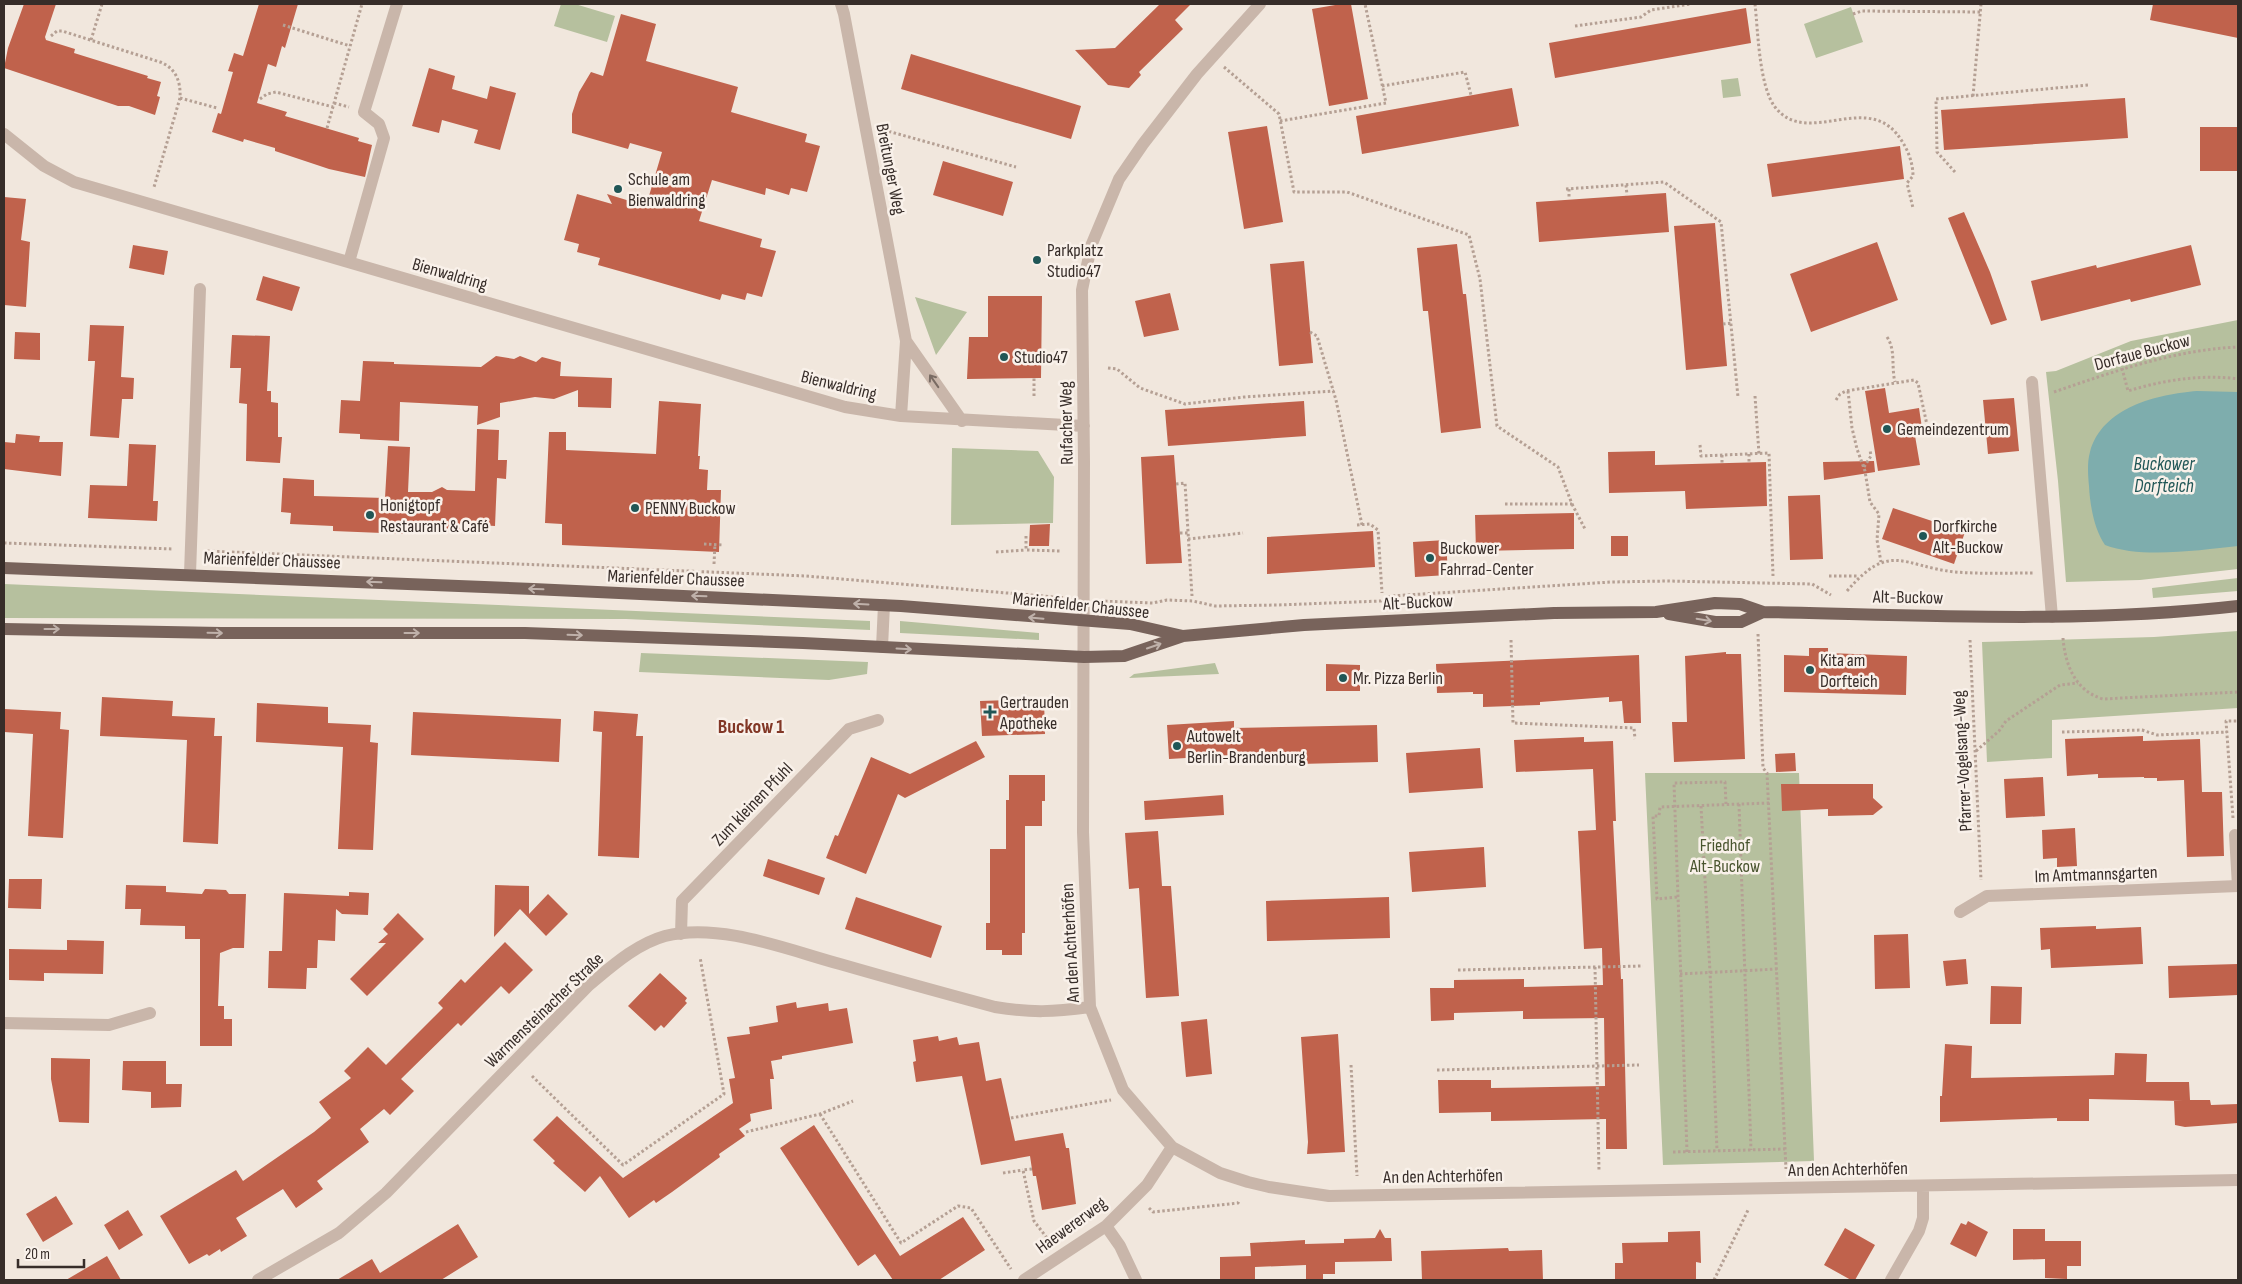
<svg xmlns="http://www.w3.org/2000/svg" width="2242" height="1284" font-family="'Sofia Sans Condensed',sans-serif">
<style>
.green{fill:#b6c09e}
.water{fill:#7eadad}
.building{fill:#c0624c}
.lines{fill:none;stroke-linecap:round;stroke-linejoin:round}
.path{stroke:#b5a094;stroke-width:3;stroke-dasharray:2.5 2.5;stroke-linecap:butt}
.minor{stroke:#c9b6aa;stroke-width:12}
.major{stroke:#78635b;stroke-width:12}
.oneway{stroke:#796b63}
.oneway2{stroke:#bfb1aa}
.poi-dot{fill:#205656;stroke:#f9f1ea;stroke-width:2}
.labels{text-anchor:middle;stroke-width:5;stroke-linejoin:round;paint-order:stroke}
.street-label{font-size:18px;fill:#372d29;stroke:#f9f1ea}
.poi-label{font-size:18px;fill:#372d29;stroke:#f9f1ea;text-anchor:start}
.park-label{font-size:18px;fill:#48542e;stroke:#f9f1ea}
.water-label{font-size:19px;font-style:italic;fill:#205656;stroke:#f9f1ea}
.quarter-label{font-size:20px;font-weight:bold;fill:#823726;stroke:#f9f1ea}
</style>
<rect width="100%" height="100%" fill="#f1e7dd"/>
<path class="green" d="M561 4H575L615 16 607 42 554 26Z
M1851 7 1863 42 1816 58 1804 24Z
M1738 78 1741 96 1723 98 1721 80Z
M915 297 967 312 936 355Z
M2238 320V569L2140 580 2066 582 2058 481 2046 372 2056 371 2131 341Z
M952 448 1038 451 1054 477 1053 523 951 525Z
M2238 578V591L2153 598 2152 588Z
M4 584 870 621V630L626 619 4 618Z
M900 621 1039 633V640L900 633Z
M2238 631V708L2052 720V758L1987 762 1982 642 2154 637Z
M641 653 868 662 867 674 829 680 639 672Z
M1215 663 1219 674 1129 678 1134 674Z
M1645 773H1799L1814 1161 1663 1165Z"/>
<path class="water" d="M2197 391 2238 392V546C2200 550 2141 559 2105 545 2094 529 2090 505 2089 486 2088 475 2087 462 2090 452 2102 407 2158 394 2197 391Z"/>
<path class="building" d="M24 4H56L45 37 46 40 75 49 74 53 148 76 147 78 161 82 157 96 160 97 155 115 129 106H118L4 68 8 48Z
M259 4H298L285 48 282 46 276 67 268 64 257 103 287 112 285 116 359 138 358 141 372 145 365 177 329 169 275 151V148L244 139 243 142 212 132 218 113 221 114 233 72 228 71 234 53 243 56Z
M1160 4H1191L1175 20 1183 29 1139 72 1141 75 1129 88 1108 85 1075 50 1115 48Z
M1341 4H1351L1368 99 1329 106 1312 9Z
M2153 4H2238V38L2150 20Z
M1746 8 1751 43 1555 78 1549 43Z
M621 14 656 24 646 61 738 87 731 112 807 134 805 142 820 146 807 192 791 188 789 195 766 188 765 195 712 180 699 221 762 239 760 247 776 251 762 297 747 293 745 300 722 294 720 300 637 276 598 265 600 258 577 252 579 244 564 240 577 194 612 204 607 194 646 206 662 152 630 143 628 149 572 133V114L579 92 591 72 603 76Z
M911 54 1081 106 1071 139 901 89Z
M429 68 455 76 452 89 487 99 490 86 516 93 500 150 474 143 478 130 442 120 439 133 412 126Z
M1512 88 1519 126 1362 154 1356 116Z
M2125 98 2128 138 1944 150 1941 110Z
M1267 126 1283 222 1244 229 1228 132Z
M2200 127H2238V171H2200Z
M1900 146 1904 179 1772 197 1767 164Z
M943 161 1013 182 1003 216 933 195Z
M1666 193 1669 232 1539 242 1536 202Z
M4 197 26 199 21 240 30 242 26 307 4 305Z
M1964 212 1990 272 2007 320 1991 325 1948 218Z
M1715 223 1727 366 1686 370 1674 226Z
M1877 242 1898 300 1811 332 1790 274Z
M1457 244 1463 294H1466L1481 428 1441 433 1428 311H1423L1417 248Z
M133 245 168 251 164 275 129 268Z
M2191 245 2201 285 2131 302 2130 299 2041 321 2031 281 2096 265 2097 268Z
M1304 261 1313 363 1279 366 1270 264Z
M263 276 300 287 292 311 256 300Z
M1170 293 1179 330 1144 337 1135 301Z
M988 296H1042L1041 378 967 379 969 337H988Z
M90 325 124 326 121 377 134 378 133 399H122L119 438 90 436 95 361H88Z
M15 332 40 333V360L14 359Z
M232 335 270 336 267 391H271V402L278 403V437H282L280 463 246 461 247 404 239 403 241 368H230Z
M496 356 514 359 520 356 536 362 542 357 561 362 560 376 612 378 611 408 578 407V390L554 399 535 397 500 403V417L477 425 478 406 400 402 399 441 360 439V434L339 433 341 400 360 401 363 361 394 362V364L481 367Z
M1885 388 1889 413 1919 408 1922 428 1914 430 1920 465 1878 471 1865 391Z
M2014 398 2019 451 1988 454 1983 400Z
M659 401 701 404 698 456H700L699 469 708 470 707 490H721L719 552 562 545V524L545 523 549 432H566V450L656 454Z
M1304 401 1306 436 1168 446 1165 410Z
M477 429 499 430 498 460H507L506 479 497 478 495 526 463 524V532L407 530V534L333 531V526L290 524 291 513 281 512 283 478 314 480V496L385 498 388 446 410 447 408 492H432L442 487 447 490 475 491Z
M16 434 40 436 39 442H63L61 476 4 469V442L15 443Z
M129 444 156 445 153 501H158L157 521 88 518 90 485 127 486Z
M1655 451V465L1766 462 1767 506 1686 509 1685 491 1609 493 1608 452Z
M1174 455 1182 563 1146 564 1141 457Z
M1874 461 1875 472 1824 480 1823 462Z
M1820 495 1823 559 1790 560 1788 496Z
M1893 508 1965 532 1954 564 1882 539Z
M1574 513V549L1476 551 1475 515Z
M1050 524 1049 546H1029L1030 525Z
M1373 531 1375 567 1267 574V537Z
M1611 536H1628V556H1611Z
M1446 540 1448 575 1415 577 1413 542Z
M1809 648H1828V653L1907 656 1906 695 1784 692V655L1809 656Z
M1726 652V654H1741L1745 759 1674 762 1672 722H1687L1685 656Z
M1639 655 1641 723H1624L1622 701 1609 702V697L1540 702V705L1483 707V694H1473V692L1437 693 1436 664Z
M1326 664 1360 665V691H1326Z
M102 697 173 701 172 716 215 718 214 736H222L218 844 183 842 187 740 100 736Z
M1044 699 1045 734 982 736 980 701Z
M257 703 328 707V723L371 725 370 742 378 743 373 850 338 849 343 747 256 742Z
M4 709 61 712 60 729 69 730 63 838 28 836 33 734 4 732Z
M594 711 638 714 636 736H643L639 858 598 856 602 732 593 731Z
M413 712 561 719 559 762 411 755Z
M1234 721V728L1377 725 1378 762 1256 765 1255 754 1169 759 1167 725Z
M2143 736V741L2200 739 2202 792H2222L2224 856 2187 857 2184 780 2157 781V778H2144V777L2098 778V774L2067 776 2065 739Z
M1584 737V742L1613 741 1616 821H1613L1621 979H1623L1627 1149H1606V1119L1491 1121V1112L1439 1113 1438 1080H1491V1088L1605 1086 1604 1018 1523 1019V1011L1454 1013V1020L1431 1021 1430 988H1454V980L1524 979V987L1603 985 1602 948 1584 949 1578 831 1596 830 1593 769 1516 772 1514 740Z
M976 741 985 757 905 798 898 794 866 874 826 858 835 835 838 836 871 757 910 774Z
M1480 748 1483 788 1409 793 1406 753Z
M1795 753 1796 771 1776 772 1775 754Z
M1009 775H1045V801H1042V826H1025V933H1022V955H1002V950H986V923H990V849H1006V800H1009Z
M2043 777 2045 816 2006 818 2004 779Z
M1781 784H1873V798L1883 807 1873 815 1828 816V809L1782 811Z
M1223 795 1224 815 1145 820 1144 801Z
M2075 828 2077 866 2057 867V858L2043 859 2042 830Z
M1158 831 1162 886H1171L1179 996 1146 998 1139 888 1129 889 1125 833Z
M1484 847 1486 887 1412 892 1409 852Z
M768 859 825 878 819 895 763 876Z
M9 879H42L41 909 8 908Z
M126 885 166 886V892L202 894 205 889 226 890 229 894H246L244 948H233L220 953 218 1006H224V1019H232V1046H200V939H185V926L140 925 141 909H125Z
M495 885 529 886V914L548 894 568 914 546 936 520 909 494 937Z
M349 892 369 893 368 915 342 914 336 909 335 941 318 940 317 968H307L306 989 268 988 269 951H282L284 893 349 896Z
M856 897 942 926 931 958 845 929Z
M1389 897 1390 938 1267 941 1266 901Z
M398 913 424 939 367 996 350 979 386 943H378L388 934 383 929Z
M2096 926V929L2141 927 2143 964 2051 968 2050 949 2041 950 2040 928Z
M1908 934 1910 988 1875 989 1874 935Z
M67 940 104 941 103 974 44 973V981L9 980V949L67 950Z
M505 942 533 970 509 994 501 986 461 1026 458 1023 401 1079 414 1091 390 1115 384 1109 360 1129 369 1142 317 1181 323 1189 296 1208 283 1189 236 1218 247 1236 221 1252 220 1249 209 1256 207 1254 189 1264 160 1216 236 1170 243 1181 314 1132 331 1118 319 1102 351 1078 344 1071 368 1047 386 1065 443 1008 438 1003 461 979 465 983Z
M1966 959 1968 984 1946 986 1943 961Z
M2238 964V995L2169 998 2168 966Z
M660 973 687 998 685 1001 687 1003 664 1028 661 1025 655 1031 628 1006Z
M1991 986 2022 987 2021 1024H1990Z
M796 1002 797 1008 828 1003 829 1011 847 1008 853 1043 782 1056V1059L771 1061 774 1079H770L772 1109 750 1114 751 1121 739 1129 745 1136 719 1154 720 1157 672 1192 656 1203 654 1200 629 1218 600 1176 585 1192 553 1163 555 1161 533 1140 557 1116 623 1178 733 1103 729 1079 735 1078 727 1037 750 1034 749 1027 778 1022 776 1006Z
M1207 1019 1212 1074 1186 1077 1181 1022Z
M1338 1034 1345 1152 1307 1154 1308 1142 1301 1037Z
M938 1036 939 1041 957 1037 959 1045 979 1042 986 1081 1001 1078 1015 1141 1063 1133 1066 1148H1069L1076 1204 1042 1210 1036 1176H1033L1030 1156 981 1165 962 1076 916 1082 913 1062 916 1061 913 1040Z
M1945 1044 1972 1046 1971 1078 2114 1075 2115 1053 2147 1054 2146 1082H2189L2190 1100H2210L2211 1105 2238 1104V1123L2185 1127 2175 1125 2174 1101H2183L2089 1099V1121H2057V1118L1940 1122V1096H1942Z
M51 1058 90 1059 89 1123 59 1122 51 1079Z
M123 1061H166V1084H182L181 1107 151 1108V1092L122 1090Z
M814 1125 900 1256 963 1217 985 1250 939 1280H893L875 1254 858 1266 780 1148Z
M56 1196 73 1224 43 1242 26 1214Z
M128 1210 143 1235 119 1250 104 1225Z
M1968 1221 1988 1232 1976 1257 1950 1244 1961 1223 1966 1225Z
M458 1224 478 1257 441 1280H337L372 1259 380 1273Z
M1845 1228 1875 1245 1855 1280H1851L1824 1265Z
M1380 1229 1385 1238H1391L1392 1261 1335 1262V1274H1323V1280H1306V1265L1255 1267V1280H1220V1257L1251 1256 1250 1243 1305 1240V1244L1344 1243V1239L1375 1238Z
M2013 1229H2045V1241H2081V1266H2067V1279L2045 1278V1259L2013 1260Z
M1700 1231 1701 1263 1696 1262V1280H1615V1263H1623L1622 1243 1668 1242V1232Z
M1508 1248 1509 1251 1542 1250 1543 1280H1422L1421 1251Z
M107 1256 121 1280H66Z"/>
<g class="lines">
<path class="path" d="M1755 4C1758 31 1759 86 1775 107 1808 150 1871 86 1903 143 1909 152 1913 165 1913 176L1907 183 1913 208
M1853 14 1862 11 1981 12
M283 25 350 46
M1575 26 1641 17 1651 10 1691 4
M51 36 57 31H62L160 62C176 68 181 82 180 98L154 187
M91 40 102 4
M1224 67 1279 114 1294 192H1347L1469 235 1480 279 1497 426 1558 467 1572 504H1503
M1382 86 1465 72 1471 95
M1973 96 1981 4
M180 98 217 108
M260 99 267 94 276 92 333 107
M334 103 349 107
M1280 121 1386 103 1365 4
M327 128 362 4
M884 130 1016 167
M1955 172 1937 152 1936 99 2089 85
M1626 185 1627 195
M1566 189 1664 182 1721 222 1738 397
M1569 189V199
M1723 324 1732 323
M1310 332 1317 336 1336 400 1362 525
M1887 337C1896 350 1891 367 1895 382
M1108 368 1117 369 1140 388 1185 404 1244 397 1334 391
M2122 368 2128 391C2163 380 2203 374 2238 379
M1848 391 1852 428 1857 449 1865 471 1870 502 1879 514 1877 540 1881 562
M2054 392C2115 371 2174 350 2238 347
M1034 396V378
M1755 396 1759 454
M1836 400 1840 394 1846 391 1914 380 1918 383 1927 425
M1700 445 1701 456 1769 453 1773 576
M1749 454V462
M1722 455V463
M1864 467 1871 456 1870 450
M1176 484 1185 483 1192 596
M1572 504 1585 529
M1357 525 1370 524 1378 530 1382 593
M1180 533H1188
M1026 536V550L1061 551
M1188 539 1243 533
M4 543 173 549
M704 544 724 545
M207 551 806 576 1066 598
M996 552 1026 550
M714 564 715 544
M1829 576H1859
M1847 591C1890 541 1902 566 1955 572 1980 574 2007 573 2033 573
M1100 601 1153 603 1167 600 1193 601 1215 606 1278 605 1381 601 1391 596 1611 582 1667 581 1812 584 1831 595
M1758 634 1763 768 1767 773 1786 1169
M2063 638C2065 664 2075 691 2103 699L2238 692
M1511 640 1513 723 1634 728 1635 739
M1970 640 1981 880
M2062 732 2142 730 2157 735 2227 732
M1976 751 1999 731 2006 721 2060 685 2078 683
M1739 804 1751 1150
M1701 806 1710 972 1717 1151
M2233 818 2226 721H2238
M1677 897 1657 899 1653 816H1659L1660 807 1769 803
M1595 967 1599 1171
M1458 970 1643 966
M1680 974 1777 969
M1351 1065 1357 1176
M1437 1070 1639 1065
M532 1076 623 1165 724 1094 700 957
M820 1114 901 1243 958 1206 971 1208 1011 1269
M1011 1118 1111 1100
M746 1132 820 1114 853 1101
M1673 1152 1785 1149
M1687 1152 1674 783 1725 782 1726 804
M1032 1169 1023 1170 1034 1221 1050 1242
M1003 1173 1023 1170
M1149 1208 1153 1212 1238 1203 1239 1200
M1714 1280 1748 1210"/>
<path class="minor" d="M841 4 844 14 906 341 901 416
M1260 4 1197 74 1143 144 1119 179 1091 246 1082 290 1084 462 1083 832 1090 1007 1123 1090 1172 1147 1220 1173 1248 1182 1269 1187 1329 1196 2238 1180
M4 134 44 166 74 182 845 407 901 416 1084 426
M349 262 384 138 379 124 364 112 397 4
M906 341 962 421
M2032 382 2052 617
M190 574 200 289
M882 647 884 605
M2235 835 2238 886
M1960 912 1987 896 2238 886
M681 934 682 901 849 729 878 720
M4 1023 109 1025 150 1013
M1106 1226 1120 1246 1136 1280
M258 1280 339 1233 386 1193 589 985C611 967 636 944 665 936 720 922 788 950 840 964 892 979 943 993 995 1007 1032 1013 1053 1012 1090 1007
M1024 1280 1106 1226 1147 1185 1172 1147
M1891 1280 1919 1231 1923 1218V1186"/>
<path class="major" d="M4 568 533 589 901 606 1130 624 1183 636
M1669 614 1715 622H1741L1763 612
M4 629 221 633H525L803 643 1084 657 1124 656 1183 636 1304 625 1554 613 1656 612 1715 603 1740 604 1763 612C1921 615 2081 624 2238 606"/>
</g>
<defs><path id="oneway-shaft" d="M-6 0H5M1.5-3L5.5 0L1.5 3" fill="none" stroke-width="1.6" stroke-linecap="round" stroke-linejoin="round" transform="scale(1.25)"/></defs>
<use class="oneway" href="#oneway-shaft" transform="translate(934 381) rotate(-125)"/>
<g class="oneway2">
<use href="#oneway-shaft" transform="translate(374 582) rotate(-178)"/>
<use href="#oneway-shaft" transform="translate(536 589) rotate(-178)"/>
<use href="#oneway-shaft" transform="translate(699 596) rotate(-178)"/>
<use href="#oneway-shaft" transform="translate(861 604) rotate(-177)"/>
<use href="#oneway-shaft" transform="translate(1036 618) rotate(-175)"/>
<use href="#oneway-shaft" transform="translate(1704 620) rotate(10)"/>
<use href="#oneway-shaft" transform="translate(52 629)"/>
<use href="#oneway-shaft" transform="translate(215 633) rotate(1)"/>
<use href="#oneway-shaft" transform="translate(412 633)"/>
<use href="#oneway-shaft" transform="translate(575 635) rotate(2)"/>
<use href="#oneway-shaft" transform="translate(1154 646) rotate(-19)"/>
<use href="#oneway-shaft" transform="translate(904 649) rotate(3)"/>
</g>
<g class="poi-dot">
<circle cx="618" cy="189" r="5"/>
<circle cx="1037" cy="260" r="5"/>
<circle cx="1004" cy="357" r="5"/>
<circle cx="1887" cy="429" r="5"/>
<circle cx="635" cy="508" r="5"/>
<circle cx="370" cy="515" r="5"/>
<circle cx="1923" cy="536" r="5"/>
<circle cx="1430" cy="558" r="5"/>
<circle cx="1810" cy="670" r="5"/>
<circle cx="1343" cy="678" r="5"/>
<path d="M987.5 704.5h5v5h5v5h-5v5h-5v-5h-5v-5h5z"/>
<circle cx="1177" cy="746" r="5"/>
</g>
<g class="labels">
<g class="street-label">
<text transform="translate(891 169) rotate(79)" y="6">Breitunger Weg</text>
<text transform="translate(450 274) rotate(16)" y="6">Bienwaldring</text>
<text transform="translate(2142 352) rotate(-15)" y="6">Dorfaue Buckow</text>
<text transform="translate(839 385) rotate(14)" y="6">Bienwaldring</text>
<text transform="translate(1066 423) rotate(-91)" y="6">Rufacher Weg</text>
<text transform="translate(272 560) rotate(2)" y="6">Marienfelder Chaussee</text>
<text transform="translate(676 578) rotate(2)" y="6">Marienfelder Chaussee</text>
<text transform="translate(1908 597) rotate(1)" y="6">Alt-Buckow</text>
<text transform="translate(1418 602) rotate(-3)" y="6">Alt-Buckow</text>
<text transform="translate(1081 605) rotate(6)" y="6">Marienfelder Chaussee</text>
<text transform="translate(1962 761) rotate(-93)" y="6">Pfarrer-Vogelsang-Weg</text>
<text transform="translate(752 804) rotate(-46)" y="6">Zum kleinen Pfuhl</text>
<text transform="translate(2096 874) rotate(-2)" y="6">Im Amtmannsgarten</text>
<text transform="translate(1070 943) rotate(-93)" y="6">An den Achterhöfen</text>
<text transform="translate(544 1010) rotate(-44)" y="6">Warmensteinacher Straße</text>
<text transform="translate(1848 1169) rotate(-1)" y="6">An den Achterhöfen</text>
<text transform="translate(1443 1176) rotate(-1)" y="6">An den Achterhöfen</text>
<text transform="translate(1071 1225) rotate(-36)" y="6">Haewererweg</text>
</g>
<g class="poi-label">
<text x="628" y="185">Schule am<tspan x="628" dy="21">Bienwaldring</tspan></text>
<text x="1047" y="256">Parkplatz<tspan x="1047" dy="21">Studio47</tspan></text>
<text x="1014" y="363">Studio47</text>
<text x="1897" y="435">Gemeindezentrum</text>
<text x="380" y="511">Honigtopf<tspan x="380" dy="21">Restaurant &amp; Café</tspan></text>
<text x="645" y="514">PENNY Buckow</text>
<text x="1933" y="532">Dorfkirche<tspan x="1933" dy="21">Alt-Buckow</tspan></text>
<text x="1440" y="554">Buckower<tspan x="1440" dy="21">Fahrrad-Center</tspan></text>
<text x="1820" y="666">Kita am<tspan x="1820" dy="21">Dorfteich</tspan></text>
<text x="1353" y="684">Mr. Pizza Berlin</text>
<text x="1000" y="708">Gertrauden<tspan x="1000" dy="21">Apotheke</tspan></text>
<text x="1187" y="742">Autowelt<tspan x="1187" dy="21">Berlin-Brandenburg</tspan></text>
</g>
<g class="park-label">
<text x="1725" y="851">Friedhof<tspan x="1725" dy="21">Alt-Buckow</tspan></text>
</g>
<g class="water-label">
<text x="2164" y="470">Buckower<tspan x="2164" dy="22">Dorfteich</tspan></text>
</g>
<g class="quarter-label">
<text x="751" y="733">Buckow 1</text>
</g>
</g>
<rect width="2242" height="1284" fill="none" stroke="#372d29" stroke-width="10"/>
<path d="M18 1259v8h66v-8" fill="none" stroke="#372d29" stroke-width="2.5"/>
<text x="25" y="1259" font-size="15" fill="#372d29" stroke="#f9f1ea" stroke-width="4" paint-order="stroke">20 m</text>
</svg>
